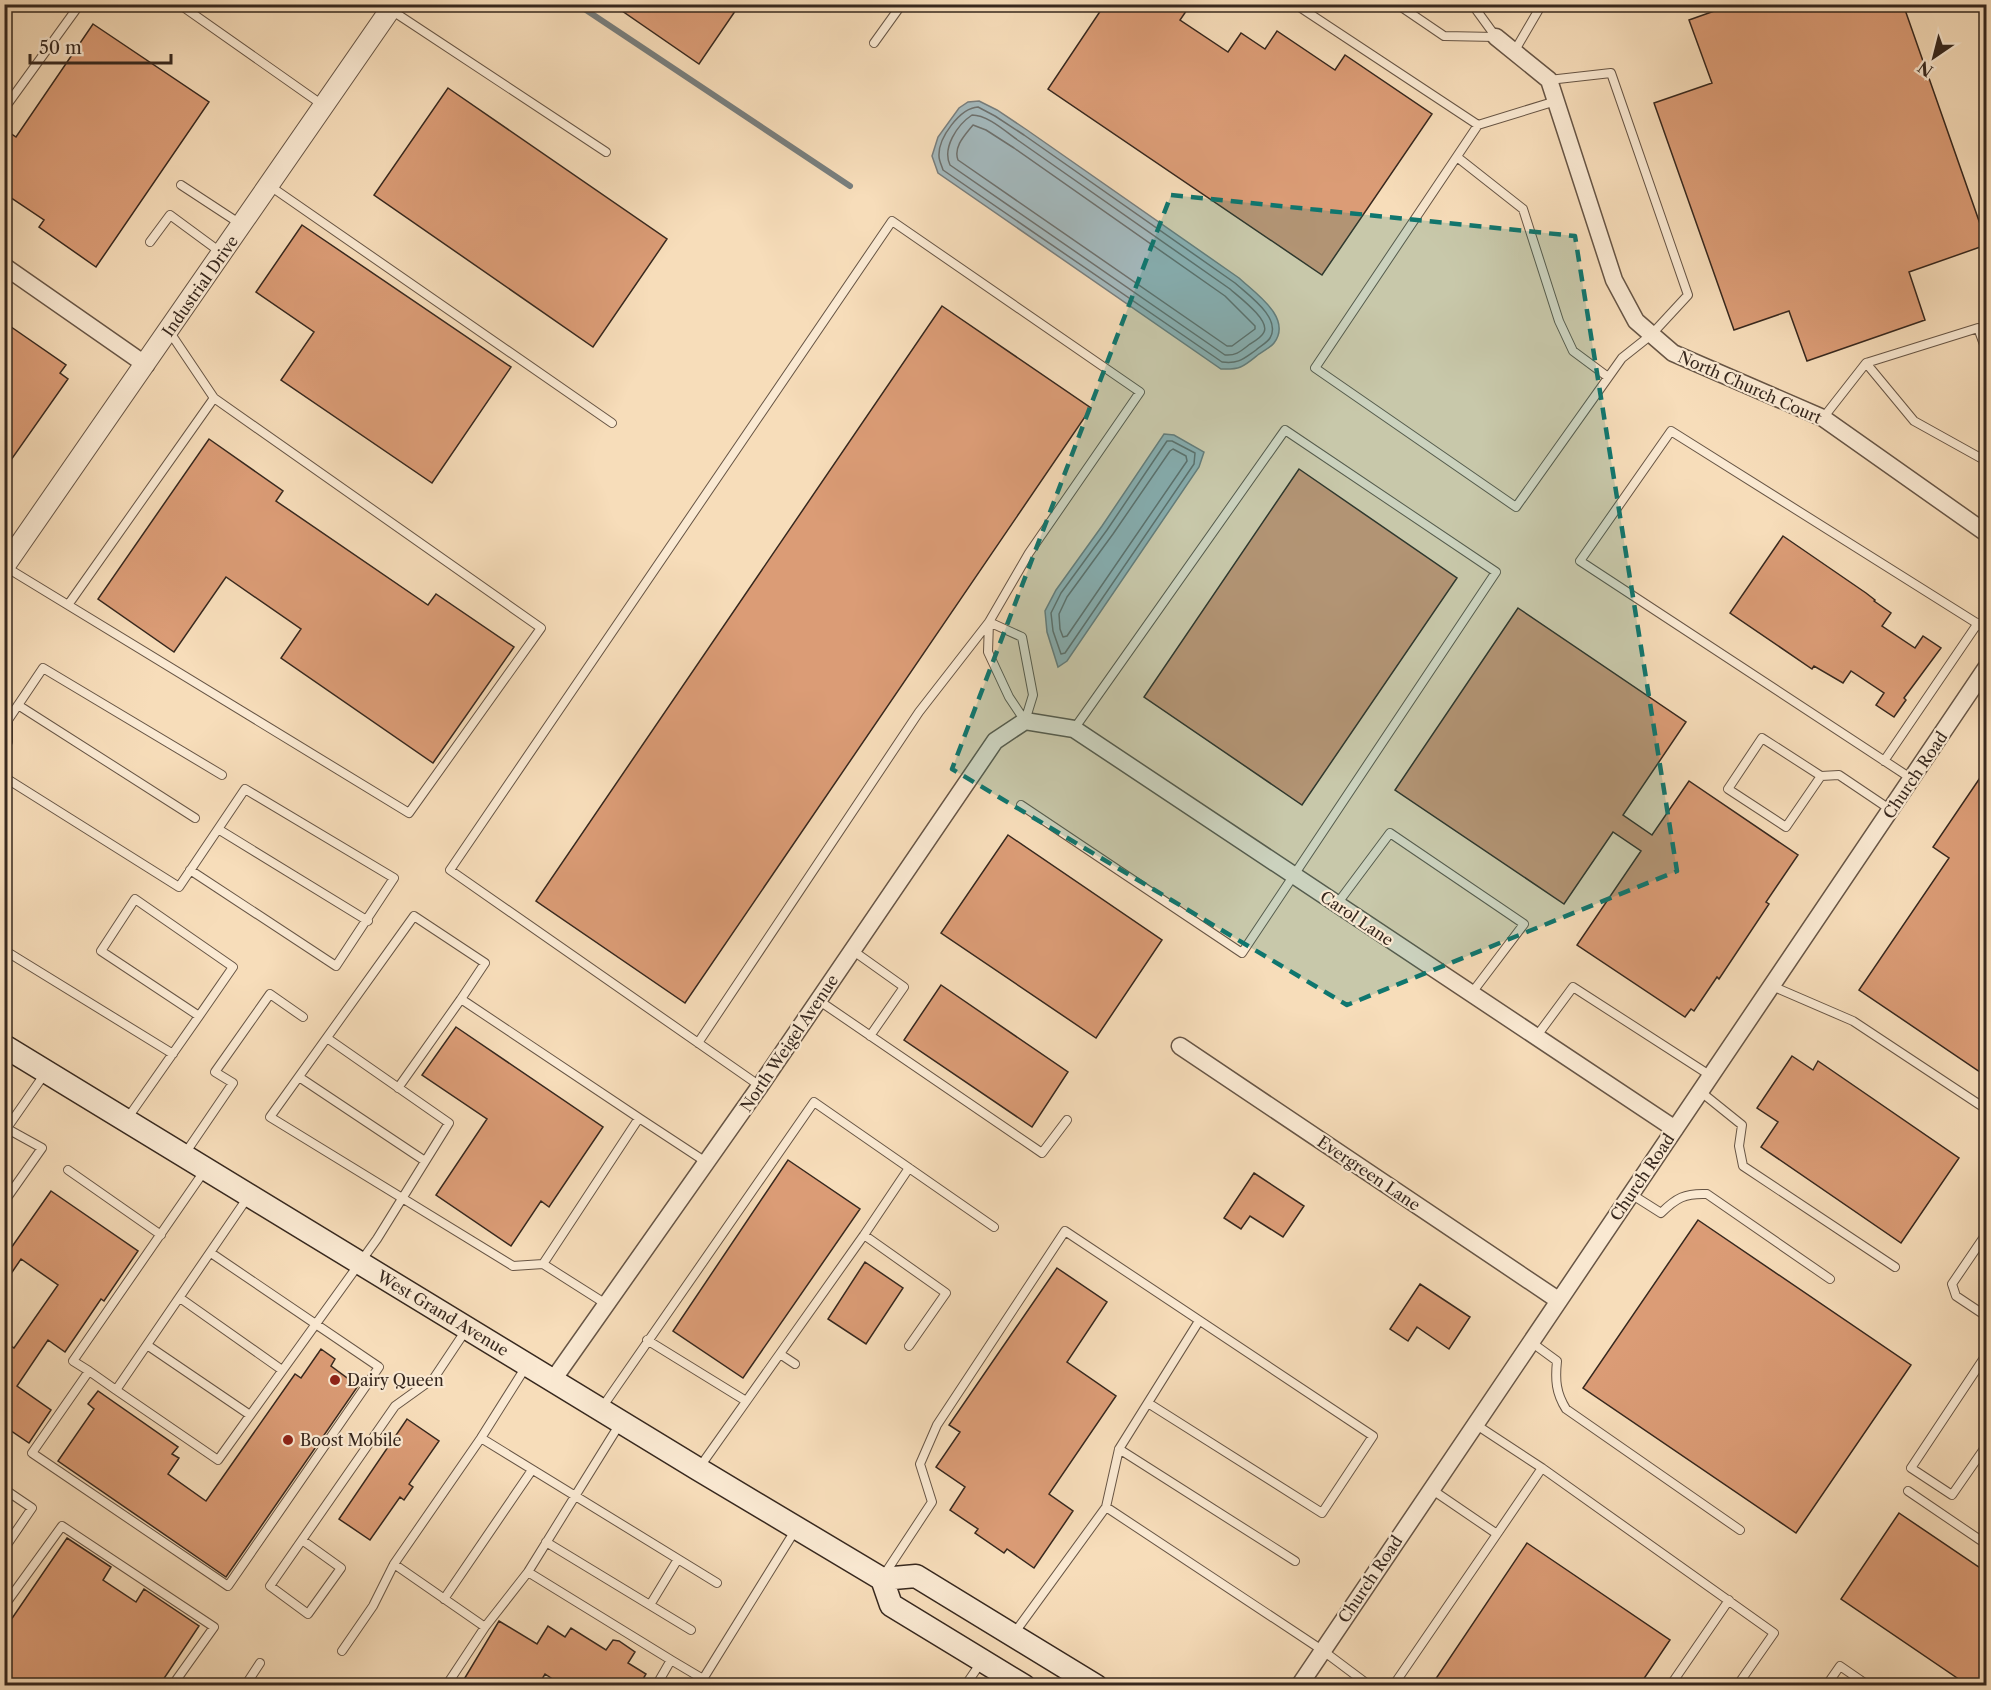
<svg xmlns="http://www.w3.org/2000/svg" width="1991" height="1690" font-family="'Libre Caslon Text',serif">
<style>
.water{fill:#a3b8bc;stroke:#787e7d;stroke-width:1.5}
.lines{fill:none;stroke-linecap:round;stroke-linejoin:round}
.shore{stroke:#6d706d;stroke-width:1.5}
.stream{stroke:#787e7d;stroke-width:6}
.building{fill:#db9c76;stroke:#37281e;stroke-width:1.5}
.service-casing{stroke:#675545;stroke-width:10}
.minor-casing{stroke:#675545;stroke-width:19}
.tertiary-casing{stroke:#675545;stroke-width:22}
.secondary-casing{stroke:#37281e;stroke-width:25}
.service{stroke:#fae9d2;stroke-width:8}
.minor{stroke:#fae9d2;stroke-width:16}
.tertiary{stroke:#fae9d2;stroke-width:20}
.secondary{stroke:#fae9d2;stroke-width:22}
.marked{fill:#0f766e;fill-opacity:0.2;stroke:#0f766e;stroke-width:4.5;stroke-dasharray:12 8;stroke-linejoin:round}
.poi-dot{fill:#8f2418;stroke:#fae9d2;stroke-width:2}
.labels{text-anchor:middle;stroke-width:4.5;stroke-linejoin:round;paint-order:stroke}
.street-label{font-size:16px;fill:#37281e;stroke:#fae9d2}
.poi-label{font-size:16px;fill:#37281e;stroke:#fae9d2;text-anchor:start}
</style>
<rect width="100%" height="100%" fill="#f7ddba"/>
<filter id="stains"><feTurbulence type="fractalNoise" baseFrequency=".00333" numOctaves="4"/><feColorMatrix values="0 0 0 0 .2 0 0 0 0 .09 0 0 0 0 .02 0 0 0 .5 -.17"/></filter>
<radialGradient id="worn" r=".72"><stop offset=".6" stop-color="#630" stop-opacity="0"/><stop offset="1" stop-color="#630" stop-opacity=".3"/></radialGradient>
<path class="water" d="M979 101 997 110 1027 130 1239 278C1255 293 1293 318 1274 343 1271 347 1264 351 1259 354 1244 366 1241 370 1221 369L938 173 932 156 938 137 959 108 968 102Z
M1164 434 1174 435 1204 452 1199 467 1067 661 1058 667 1047 632 1045 611 1056 590 1102 526Z"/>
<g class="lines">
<path class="shore" d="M978 107 995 116 1024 135 1235 283C1248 295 1282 318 1270 338 1267 343 1260 346 1256 350 1243 359 1239 364 1222 362L943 170C942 166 939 161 939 156 938 138 960 108 978 107Z
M972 115C988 115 1006 132 1019 141L1230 289C1239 297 1270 320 1264 332 1262 337 1255 341 1250 344 1241 351 1236 356 1225 355L950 165C942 148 957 125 972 115Z
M973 125 986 130 1014 148 1225 296 1255 326V329L1232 346H1227L958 160C953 147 965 135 973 125Z
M1167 441H1172L1195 453 1194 464 1065 653 1061 654 1053 631 1051 613 1061 593 1107 530Z
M1173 449 1186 456 1187 461 1067 636 1063 637 1060 629 1059 614 1067 597 1113 534 1170 451Z"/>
<path class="stream" d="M577 4 850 186"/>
</g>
<path class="building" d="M612 4H740L699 64Z
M1105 4H1191L1180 20 1228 52 1241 33 1265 49 1277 31 1335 70 1345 55 1432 114 1322 275 1048 89Z
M1734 4H1903L1986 241V245L1909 272 1925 320 1807 361 1789 311 1734 330 1654 103 1712 83 1689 20Z
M93 24 209 102 96 267 39 227 44 220 4 193V129L16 137Z
M448 88 667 239 593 347 374 195Z
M302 225 511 367 432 483 281 380 314 332 256 292Z
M942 306 1091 408 685 1003 536 901Z
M4 322 66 365 60 373 68 379 4 470Z
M209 439 283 491 276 501 428 605 436 594 514 647 433 763 281 658 301 629 226 577 174 652 98 599Z
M1299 469 1457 578 1302 805 1144 697Z
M1783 536 1866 593 1875 600 1874 601 1891 613 1882 626 1915 648 1923 636 1941 648 1904 698 1906 700 1894 717 1876 705 1884 693 1851 671 1843 683 1814 666 1812 669 1730 613Z
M1518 608 1686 722 1623 815 1652 835 1689 781 1798 855 1766 902 1769 904 1719 979 1717 977 1694 1011 1691 1009 1685 1017 1577 945 1641 851 1613 832 1564 904 1395 790Z
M1986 769V1076L1859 990 1949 858 1933 847Z
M1008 835 1162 940 1096 1038 941 933Z
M941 985 1068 1072 1032 1127 904 1040Z
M456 1027 603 1127 549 1207 541 1201 511 1246 436 1195 487 1119 422 1075Z
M1792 1056 1813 1070 1818 1061 1959 1158 1901 1243 1761 1147 1778 1122 1757 1108Z
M788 1160 860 1209 743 1378 673 1331Z
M1254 1173 1304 1206 1283 1237 1250 1216 1241 1229 1224 1218Z
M51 1191 138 1251 104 1301 101 1299 65 1352 48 1340 17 1386 51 1410 29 1443 4 1426V1342L14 1348 58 1285 21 1259 4 1284V1258Z
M1698 1220 1911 1365 1796 1533 1583 1388Z
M865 1262 903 1288 866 1344 828 1319Z
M1057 1268 1107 1302 1067 1362 1116 1396 1049 1494 1073 1511 1034 1568 1007 1549 1004 1553 975 1533 978 1529 950 1510 965 1487 936 1467 960 1432 949 1425Z
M1420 1284 1470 1317 1449 1349 1417 1327 1408 1341 1390 1329Z
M321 1349 335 1359 331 1366 358 1386 226 1577 58 1461 94 1409 88 1404 98 1391 178 1447 172 1454 179 1458 168 1474 206 1501 295 1374 301 1378Z
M407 1419 439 1441 409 1484 413 1487 404 1500 400 1497 370 1540 339 1519Z
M1899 1513 1986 1572V1686H1969L1841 1599Z
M67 1538 111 1567 103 1580 136 1602 144 1589 199 1626 159 1686H10L4 1682V1630Z
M1527 1543 1670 1640 1639 1686H1431Z
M499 1621 537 1644 548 1626 565 1637 571 1628 606 1650 613 1640 619 1641 635 1652 628 1663 646 1674 639 1686H563L545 1674 538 1686H460Z"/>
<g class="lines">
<g class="service-casing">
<path id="service" d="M179 4 324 106
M1295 4 1478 125
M1397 4 1444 36 1496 37
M1472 4 1496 37
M391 10 606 152
M874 43 902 4
M1514 52 1542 4
M1549 80 1611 73 1688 295 1651 335 1622 358 1516 507 1315 368 1478 125 1556 101
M4 109 80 4
M1457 157 1523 209 1559 321 1573 351 1608 377
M181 185 242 225
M270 186 612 423
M150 242 170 215 223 254
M1866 363 1914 421 1986 461
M1823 418 1866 363 1978 328 1986 350
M4 566 409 813 541 628 214 398 169 331
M68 605 214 398
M989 622 1022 637 1033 695 1025 721
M989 622 988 652 1009 697 1025 721
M18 705 195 818
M4 748 8 742V720L43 668 222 775
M1884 761 1978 623
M1821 776 1786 827 1728 789 1762 738 1821 776 1839 775 1891 810
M4 777 179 887 245 789 394 878 336 966 190 870
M1912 779 1580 561 1671 431 1986 629
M1021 805 1242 953 1496 572 1285 430 1074 729
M218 829 368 921
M1337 904 1390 833 1524 924 1471 994
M4 950 173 1054
M852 950 904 987 870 1036
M1772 986 1853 1021 1986 1109
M818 1000 1042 1153 1067 1120
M1536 1037 1573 987 1711 1076
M698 1043 919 712 989 622 1029 553 1140 392 892 221 450 870C553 942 656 1014 760 1086
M299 1077 425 1161
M398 1088 461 999
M1701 1092 1742 1125 1739 1146 1743 1166 1895 1267
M127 1119C162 1069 198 1018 233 967L135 899 101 951 199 1016
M4 1127 42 1148 4 1202
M7 1128 46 1072
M184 1155 233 1083 215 1072 270 994 303 1017
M68 1170 161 1235
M1631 1194 1661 1213C1676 1198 1685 1193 1707 1194L1830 1279
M248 1197 116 1390 218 1460 377 1239 449 1123 327 1038
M1986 1234 1952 1284 1956 1296 1986 1316
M864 1235 909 1168
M543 1264 513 1266 270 1117 414 916 485 963 461 999 639 1118
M180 1298 282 1370
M606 1304 543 1264 639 1118 706 1162
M647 1340 746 1401
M1531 1342 1557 1361C1555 1380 1556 1393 1566 1409L1740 1530
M147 1345 250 1415
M780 1354 795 1364
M1986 1355 1911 1468 1952 1495 1986 1446
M89 1371 73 1361 205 1170
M116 1390 89 1371 32 1453 228 1586 379 1367 211 1253
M601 1409 814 1102 994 1227
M621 1422 528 1572 671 1660
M1475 1424 1542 1468 1497 1534
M481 1438 717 1583
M1119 1449 1295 1561
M699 1468 864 1235 946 1293 909 1346
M1542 1468 1774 1633 1737 1686
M4 1489 32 1508 4 1549
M1908 1491 1986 1544
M1106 1507 1119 1449 1199 1321
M302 1540 341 1568 308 1614 270 1586 395 1406 434 1378 466 1330
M546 1542 691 1630
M394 1564 485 1627
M884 1575 932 1502 920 1464 937 1425 1065 1231 1373 1436 1322 1513 1148 1403
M444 1599 532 1470
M650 1605 678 1559
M4 1606 62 1526 214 1627 172 1686
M1013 1635 1106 1507 1322 1650 1370 1686
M342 1651 373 1606 394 1564 481 1438 527 1365
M245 1686 260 1663
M446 1686 485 1627 528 1572
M656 1686 671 1660 703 1679 796 1529
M965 1686 982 1661
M1393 1686 1497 1534 1431 1489
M1670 1686 1729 1600
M1826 1686 1840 1666 1869 1686"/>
</g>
<g class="minor-casing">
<path id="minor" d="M1496 37 1549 80 1614 280 1636 321 1673 353 1823 418 1986 533
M4 266 146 365
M1180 1046 1558 1300
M553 1380 760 1086 995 741 1025 721 1074 729 1675 1129
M1299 1686 1986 668"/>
</g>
<g class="tertiary-casing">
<path id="tertiary" d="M4 567 394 4"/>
</g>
<g class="secondary-casing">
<path id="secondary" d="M4 1046 698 1469 882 1579 916 1576 1096 1686
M882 1579 891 1605 1024 1686"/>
</g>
<use href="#service" class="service"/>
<use href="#minor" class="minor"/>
<use href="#tertiary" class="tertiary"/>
<use href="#secondary" class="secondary"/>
</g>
<path class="marked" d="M1171 195 1575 236 1677 871 1347 1005 952 769Z"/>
<g class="poi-dot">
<circle cx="335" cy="1380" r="6"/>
<circle cx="288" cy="1440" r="6"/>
</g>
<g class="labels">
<g class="street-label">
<text transform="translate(200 286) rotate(-55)" y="6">Industrial Drive</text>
<text transform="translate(1750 387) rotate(24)" y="6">North Church Court</text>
<text transform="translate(1915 775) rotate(-56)" y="6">Church Road</text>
<text transform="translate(1357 918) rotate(34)" y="6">Carol Lane</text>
<text transform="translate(789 1043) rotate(-56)" y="6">North Weigel Avenue</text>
<text transform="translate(1369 1173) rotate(34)" y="6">Evergreen Lane</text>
<text transform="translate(1642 1177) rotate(-56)" y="6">Church Road</text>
<text transform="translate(443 1313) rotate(31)" y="6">West Grand Avenue</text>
<text transform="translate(1370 1579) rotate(-56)" y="6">Church Road</text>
</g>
<g class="poi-label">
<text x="347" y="1386">Dairy Queen</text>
<text x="300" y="1446">Boost Mobile</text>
</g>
</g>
<rect width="1991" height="1690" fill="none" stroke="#f7ddba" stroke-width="24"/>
<rect x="6" y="6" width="1979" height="1678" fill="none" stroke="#37281e" stroke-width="3"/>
<rect x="12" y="12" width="1967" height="1666" fill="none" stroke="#37281e" stroke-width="1.5"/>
<g transform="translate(1934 57) rotate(215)" stroke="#fae9d2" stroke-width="4.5" paint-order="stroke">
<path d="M0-4.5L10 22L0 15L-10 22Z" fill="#37281e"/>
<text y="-9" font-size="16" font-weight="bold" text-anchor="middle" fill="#37281e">N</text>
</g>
<path d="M30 54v9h141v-9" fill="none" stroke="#37281e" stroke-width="3"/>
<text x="39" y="54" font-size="18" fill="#37281e" stroke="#fae9d2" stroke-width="4.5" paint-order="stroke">50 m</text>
<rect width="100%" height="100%" filter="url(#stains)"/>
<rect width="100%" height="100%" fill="url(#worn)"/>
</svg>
